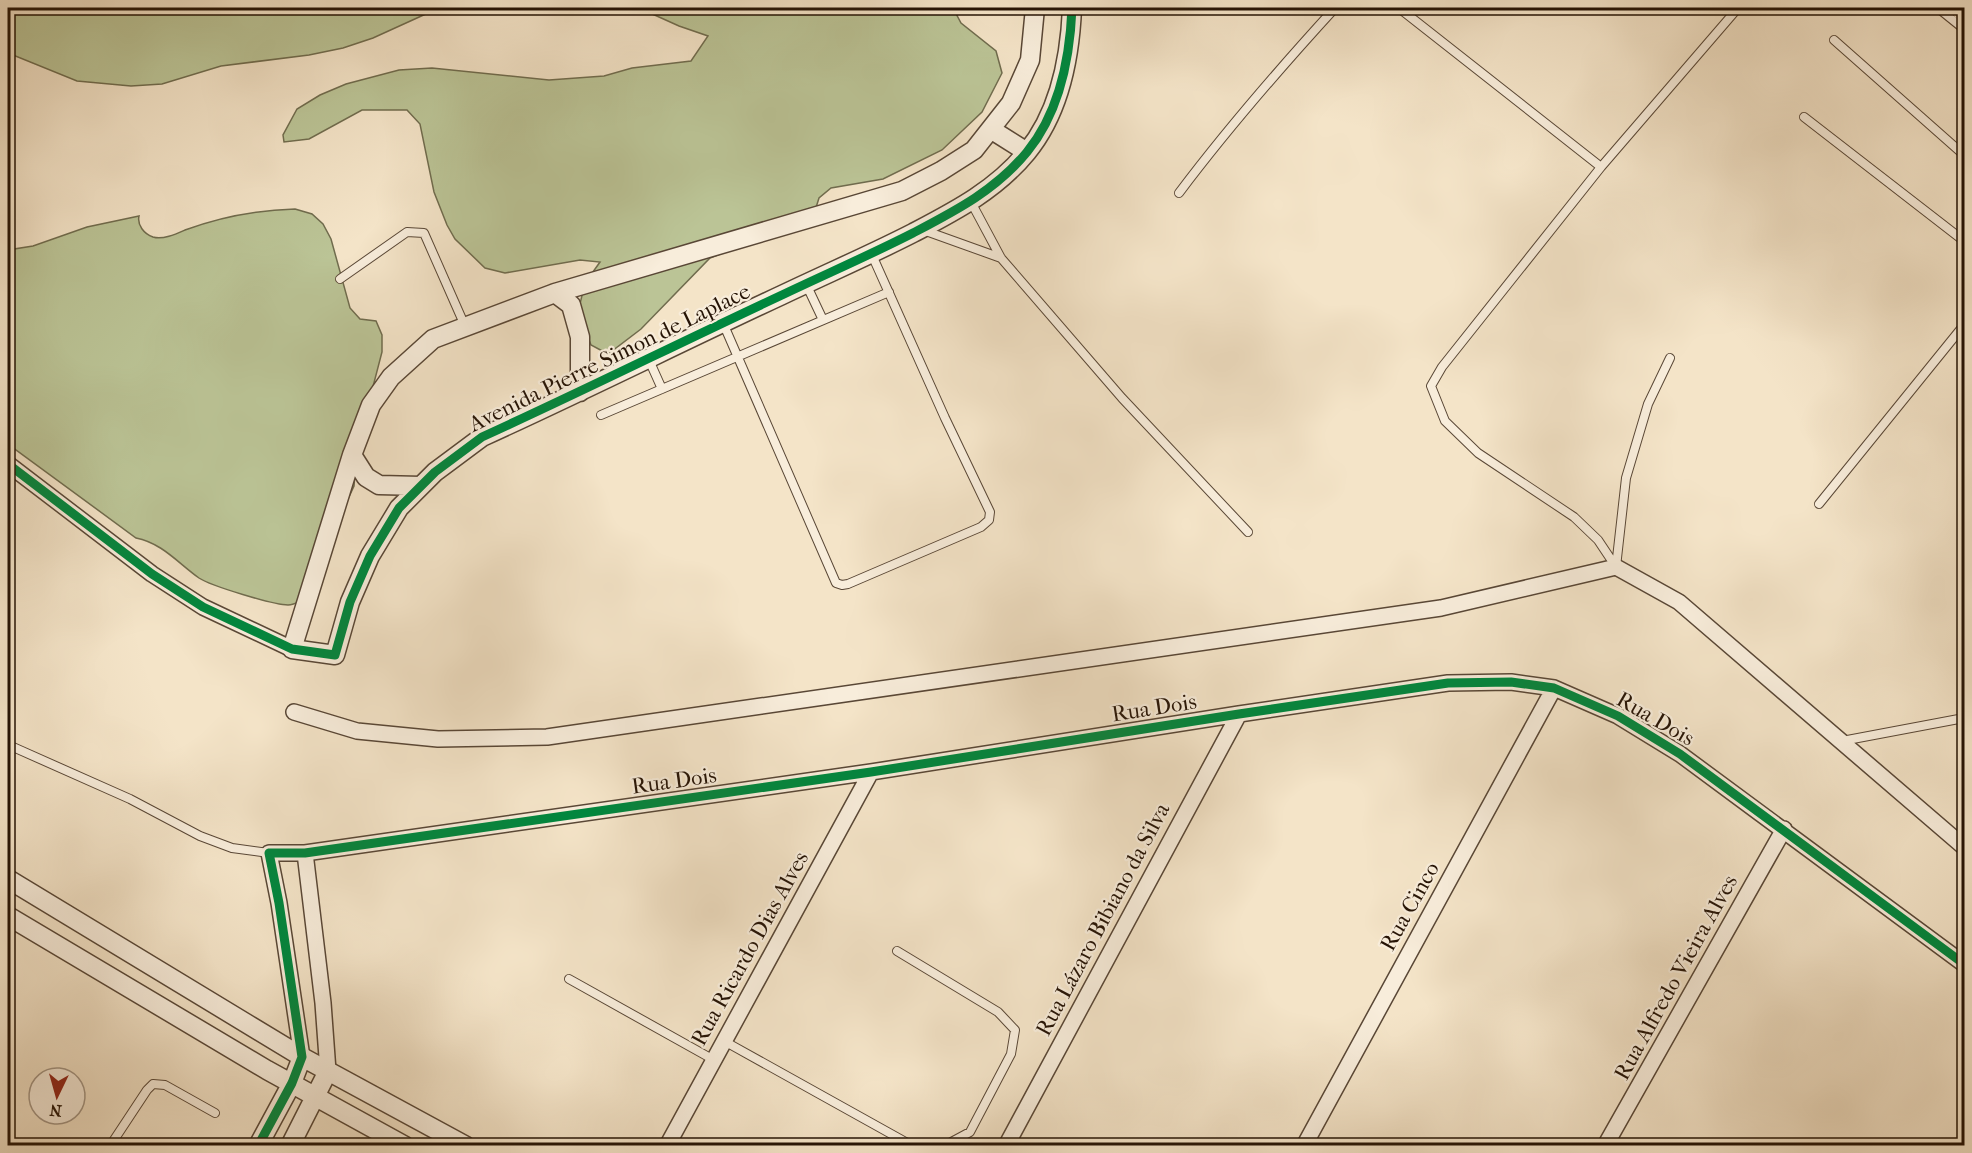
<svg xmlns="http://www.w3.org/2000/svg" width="1972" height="1153" font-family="'IM FELL French Canon',serif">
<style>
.green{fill:#bbc496;stroke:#706c4e;stroke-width:1.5}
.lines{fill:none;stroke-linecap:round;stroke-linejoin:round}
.service-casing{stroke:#594736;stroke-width:10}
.minor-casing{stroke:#594736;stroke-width:18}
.tertiary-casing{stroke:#594736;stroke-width:21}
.trunk-casing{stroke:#251305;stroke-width:27}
.service{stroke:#f8eddb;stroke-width:8}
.minor{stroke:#f8eddb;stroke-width:15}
.tertiary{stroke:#f8eddb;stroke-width:18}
.trunk{stroke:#f4e4c8;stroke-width:24}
.cycleway-casing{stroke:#f8eddb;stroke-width:13}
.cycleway{stroke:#00873e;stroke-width:9}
.labels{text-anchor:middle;stroke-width:4.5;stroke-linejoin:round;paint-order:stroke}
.street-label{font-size:22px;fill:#251305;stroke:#f8eddb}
</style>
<rect width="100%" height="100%" fill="#f4e4c8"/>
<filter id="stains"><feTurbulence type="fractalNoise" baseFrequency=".00333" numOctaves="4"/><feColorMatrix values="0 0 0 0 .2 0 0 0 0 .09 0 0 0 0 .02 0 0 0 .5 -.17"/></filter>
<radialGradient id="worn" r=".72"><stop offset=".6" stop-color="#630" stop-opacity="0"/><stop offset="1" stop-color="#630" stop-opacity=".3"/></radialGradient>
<path class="green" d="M8 8H439L373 38 343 48 309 55 221 66 162 84 131 86 77 81 8 53Z
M639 8H953L961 23 996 51 1002 73 982 112 942 150 883 179 831 188 819 198 814 214 804 222 710 258 641 329 608 354 591 345 578 312 585 283 600 262 580 260 505 273 485 268 455 239 447 225 434 192 420 124 407 110H362L309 139 284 142 283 135 297 109 320 95 346 84 399 70 432 68 549 80 604 76 632 68 691 61 708 36 679 26Z
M295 209 312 214 323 224 331 239 350 308 360 319 376 321 382 335V352L357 448 354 486 335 527 306 599C300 601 295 605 288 605 274 605 211 586 199 578 178 563 162 543 136 538L8 444V250L33 246 87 227 139 216C137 225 144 234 153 237 163 240 176 234 185 230 220 217 258 210 295 209Z"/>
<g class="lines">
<g class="service-casing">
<path id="service" d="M1399 8 1601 167
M1938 8 1964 29
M1834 40 1964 155
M1804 117 1964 241
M1179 193C1228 128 1281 67 1335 8
M971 202 1001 258 1122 398 1248 532
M923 230 1001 258
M340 279 407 232 424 233 465 326
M806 284 823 320
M723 323 836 583 842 585 848 584 981 527 989 520 990 512 945 418 872 255
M649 360 662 389
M601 415 889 292
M1819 504 1964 325
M1616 567 1598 540 1574 517 1478 453 1445 421 1431 386 1442 367 1601 167 1738 8
M1616 567 1626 478 1648 404 1670 358
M1842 741 1964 718
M13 747 130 799 200 836 232 848 269 853
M897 951 998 1012 1015 1030 1011 1054 970 1132 944 1146
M569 979 714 1060
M724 1041 911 1145 930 1146
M110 1146 147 1090 153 1084 165 1085 215 1113"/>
</g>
<g class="minor-casing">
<path id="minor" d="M8 464 152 574 203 607 292 649
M294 712 357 731 438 739 547 737 1441 608 1616 567 1679 602 1964 847
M305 853 323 1003 328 1071
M302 1057 279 903 269 853H305L871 772 1239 714 1448 683 1511 682 1554 688 1618 716 1680 754 1964 964
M667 1146 871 772
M1006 1146 1239 714
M1304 1146 1554 688
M1605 1146 1784 829"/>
</g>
<g class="tertiary-casing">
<path id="tertiary" d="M1035 8 1030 60 1011 103 974 150 941 171 902 191 555 293 433 339 391 377 371 405 352 455 292 649 335 655 350 602 370 556 399 508 435 472 482 437C583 391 681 342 782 295 826 274 870 255 913 233 955 211 996 190 1027 152 1059 113 1070 57 1072 8
M992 130 1027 152
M555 293 571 305 580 337V392
M352 455 366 477 379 485 421 486
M8 879 302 1057 466 1146
M8 916 267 1070 405 1146
M258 1146 292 1083 302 1057
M290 1146 328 1071"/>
</g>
<g class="trunk-casing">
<path id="trunk" d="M1963 8 1964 9"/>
</g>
<use href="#service" class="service"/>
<use href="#minor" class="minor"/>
<use href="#tertiary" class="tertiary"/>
<use href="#trunk" class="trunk"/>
<g class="cycleway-casing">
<path id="cycleway" d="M8 464 152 574 203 607 292 649 335 655 350 602 370 556 399 508 435 472 482 437C583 391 681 342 782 295 826 274 870 255 913 233 955 211 996 190 1027 152 1059 113 1070 57 1072 8
M258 1146 292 1083 302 1057 279 903 269 853H305L871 772 1239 714 1448 683 1511 682 1554 688 1618 716 1680 754 1964 964"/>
</g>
<use href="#cycleway" class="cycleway"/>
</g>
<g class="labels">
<g class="street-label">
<text transform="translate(609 357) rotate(-26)" y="8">Avenida Pierre Simon de Laplace</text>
<text transform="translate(1154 707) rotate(-9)" y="8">Rua Dois</text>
<text transform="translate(1656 718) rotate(30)" y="8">Rua Dois</text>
<text transform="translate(674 780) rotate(-8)" y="8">Rua Dois</text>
<text transform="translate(1409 906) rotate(-61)" y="8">Rua Cinco</text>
<text transform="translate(1102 919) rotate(-62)" y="8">Rua Lázaro Bibiano da Silva</text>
<text transform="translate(749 948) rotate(-61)" y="8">Rua Ricardo Dias Alves</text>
<text transform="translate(1675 977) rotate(-61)" y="8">Rua Alfredo Vieira Alves</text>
</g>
</g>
<rect width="1972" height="1153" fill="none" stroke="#f4e4c8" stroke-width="30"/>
<rect x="9" y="9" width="1954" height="1135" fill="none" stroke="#251305" stroke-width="3"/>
<rect x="15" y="15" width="1942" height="1123" fill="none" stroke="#251305" stroke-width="1.5"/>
<g transform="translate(57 1096) rotate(185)"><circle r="28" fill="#f8eddb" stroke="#a49685" stroke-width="1.5"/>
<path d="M0-4.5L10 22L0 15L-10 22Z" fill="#8f2418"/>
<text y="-9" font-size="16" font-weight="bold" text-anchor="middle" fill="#251305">N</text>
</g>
<rect width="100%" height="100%" filter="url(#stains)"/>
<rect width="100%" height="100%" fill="url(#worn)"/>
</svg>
